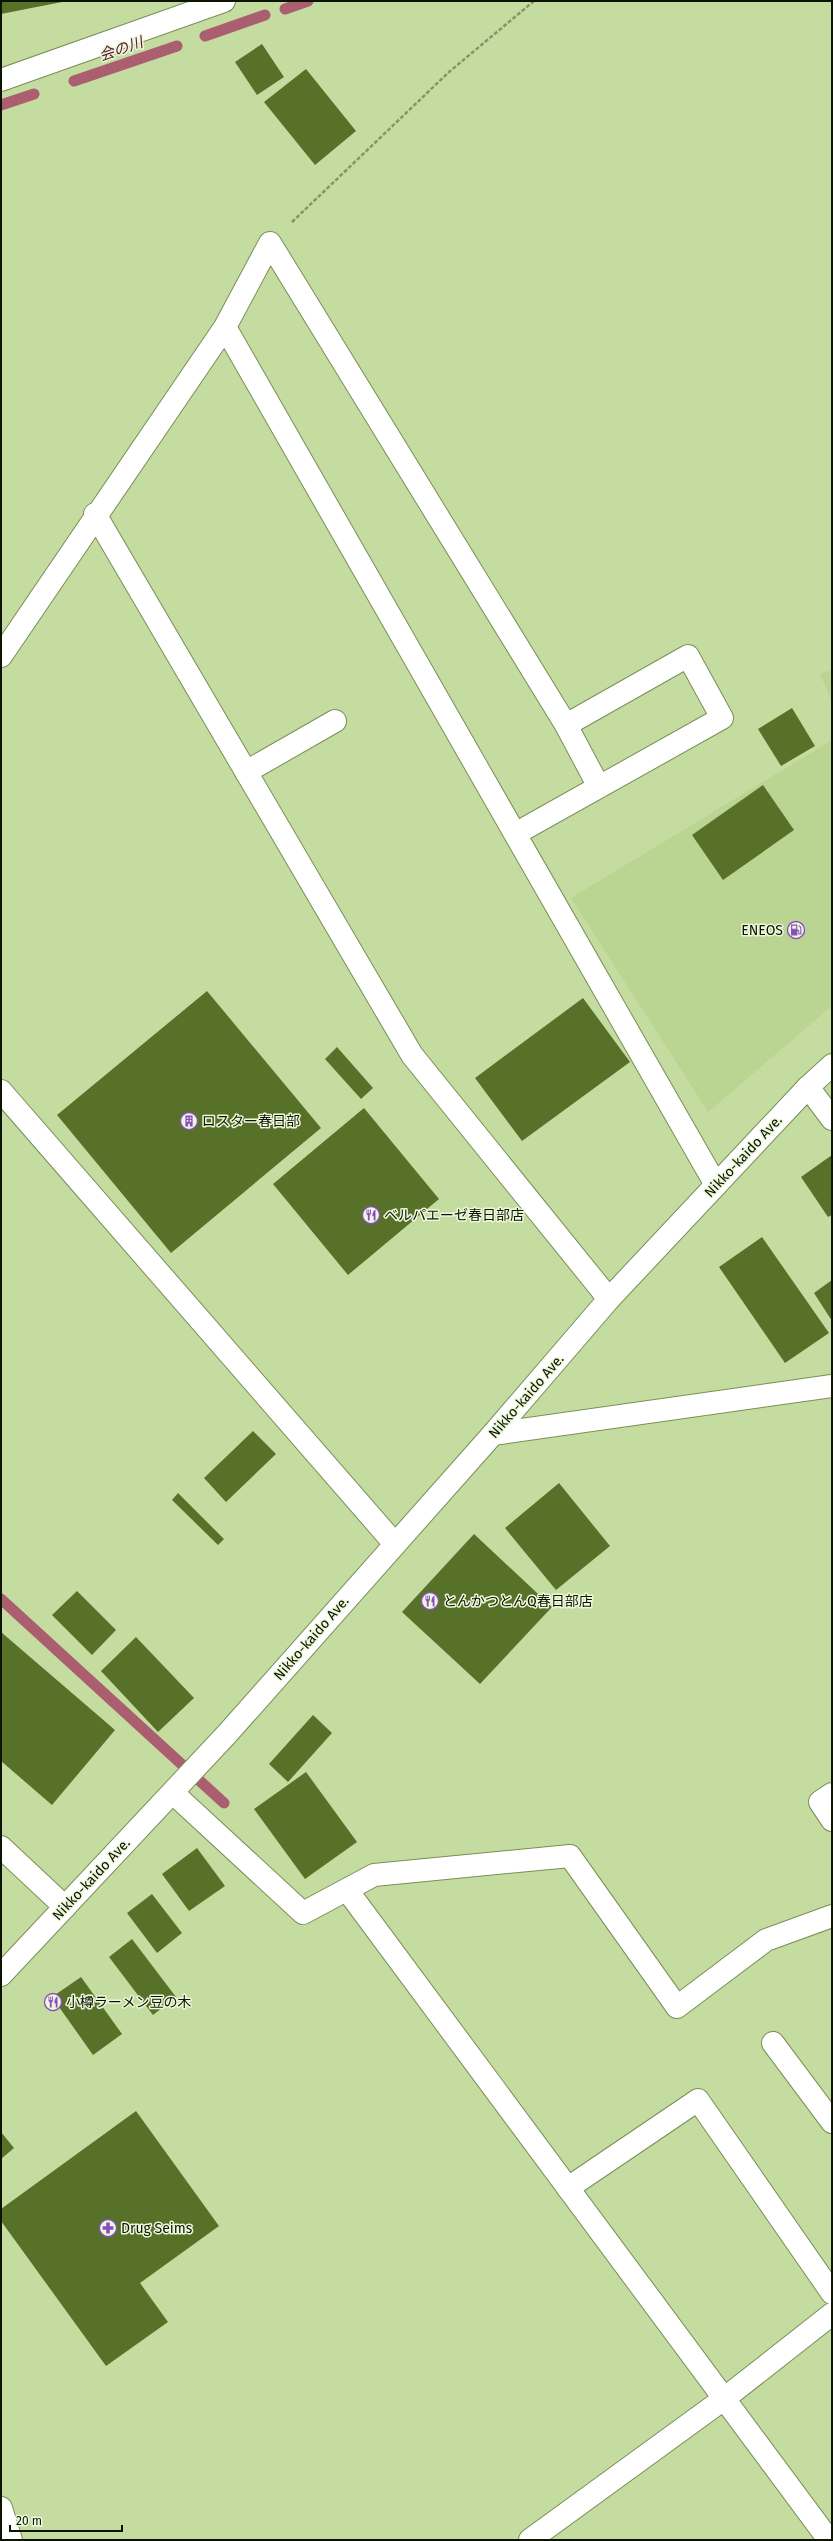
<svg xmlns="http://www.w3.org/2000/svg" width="833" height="2541" font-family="'Fira Sans','Noto Sans JP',sans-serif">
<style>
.built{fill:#bad491}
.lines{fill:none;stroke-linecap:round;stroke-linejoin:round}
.stream{stroke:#ab5e70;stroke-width:11}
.building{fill:#587129}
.service-casing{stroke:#798f56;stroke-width:24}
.minor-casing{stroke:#798f56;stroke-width:24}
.trunk-casing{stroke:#798f56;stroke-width:24}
.path{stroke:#849568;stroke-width:2.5;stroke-dasharray:4 2;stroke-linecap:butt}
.service{stroke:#fff;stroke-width:22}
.minor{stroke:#fff;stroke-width:22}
.trunk{stroke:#fff;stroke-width:22}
.labels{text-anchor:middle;stroke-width:3;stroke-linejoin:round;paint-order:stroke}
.poi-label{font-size:14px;fill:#0c1401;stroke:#ecf8da;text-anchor:start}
.street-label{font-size:14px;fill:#0c1401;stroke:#ecf8da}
.water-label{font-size:15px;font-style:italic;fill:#5b122a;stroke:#ecf8da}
</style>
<rect width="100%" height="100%" fill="#c5dca1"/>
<path class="built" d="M832 670V702L820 674Z
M832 740V1006L708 1112 571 898Z"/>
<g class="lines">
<path class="stream" d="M285 9 308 1
M205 36 265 15
M74 81 177 46
M1 105 34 94
M1 1599 224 1803"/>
</g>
<path class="building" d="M1 1H62V2L1 14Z
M262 44 284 77 257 95 235 62Z
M306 69 356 131 315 165 264 102Z
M792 708 815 746 781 766 758 729Z
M763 785 794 830 723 880 692 835Z
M207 991 321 1128 171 1253 57 1115Z
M583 998 630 1062 522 1141 475 1078Z
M337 1047 373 1088 361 1099 325 1059Z
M364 1108 439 1199 348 1275 273 1184Z
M832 1155V1215L828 1217 801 1177Z
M762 1237 829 1333 785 1363 719 1267Z
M832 1280V1321L814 1293Z
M253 1431 276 1454 226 1502 204 1478Z
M559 1483 610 1546 556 1590 505 1528Z
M178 1493 224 1539 218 1545 172 1500Z
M474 1534 552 1607 480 1684 402 1612Z
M77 1591 116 1630 92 1655 52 1615Z
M1 1632 115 1730 52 1805 1 1761Z
M136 1637 194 1698 158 1732 101 1671Z
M313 1715 332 1733 288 1782 269 1764Z
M306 1772 357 1842 305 1879 254 1809Z
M197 1848 225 1886 189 1911 162 1874Z
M152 1894 182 1933 157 1953 127 1913Z
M132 1939 176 1997 153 2015 109 1957Z
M81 1977 122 2034 93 2055 52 1997Z
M136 2111 219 2226 140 2283 168 2322 106 2366 1 2221V2209Z
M1 2132 14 2148 1 2159Z"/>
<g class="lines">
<g class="service-casing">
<path id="service" d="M246 772 335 721
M808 1087 832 1119
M832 1794 820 1802 832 1820
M773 2043 832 2122
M568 2188 698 2100 832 2293"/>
</g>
<g class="minor-casing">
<path id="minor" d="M1 80 224 1
M225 327 716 1185
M95 514 412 1055 609 1299
M1 656 225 327 270 243 566 725 688 656 722 718 515 834
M566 725 599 787
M1 1091 394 1543
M493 1434 832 1386
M173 1793 303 1913 374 1875 570 1856 677 2007 766 1940 832 1916
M1 1847 65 1907
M347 1890 829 2540
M1 2508 11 2540
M530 2540 725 2398 832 2314"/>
</g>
<g class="trunk-casing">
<path id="trunk" d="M1 1975 227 1734 493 1434 609 1299 808 1087 832 1065"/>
</g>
<path class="path" d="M292 222 449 72 534 1"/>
<use href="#service" class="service"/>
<use href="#minor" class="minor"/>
<use href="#trunk" class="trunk"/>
</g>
<defs>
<g id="fuel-ring" transform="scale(0.9)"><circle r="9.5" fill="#ecf8da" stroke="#8a4cc1" stroke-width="1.5"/><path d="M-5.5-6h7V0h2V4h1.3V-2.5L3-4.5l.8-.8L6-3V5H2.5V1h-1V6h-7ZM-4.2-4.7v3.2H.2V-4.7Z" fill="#8a4cc1"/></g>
<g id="building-ring" transform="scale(0.9)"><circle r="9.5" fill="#ecf8da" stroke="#8a4cc1" stroke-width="1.5"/><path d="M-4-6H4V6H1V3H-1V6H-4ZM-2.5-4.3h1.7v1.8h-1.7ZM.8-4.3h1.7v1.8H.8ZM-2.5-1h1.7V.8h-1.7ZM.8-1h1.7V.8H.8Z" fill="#8a4cc1"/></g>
<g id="restaurant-ring" transform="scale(0.9)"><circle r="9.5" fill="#ecf8da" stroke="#8a4cc1" stroke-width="1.5"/><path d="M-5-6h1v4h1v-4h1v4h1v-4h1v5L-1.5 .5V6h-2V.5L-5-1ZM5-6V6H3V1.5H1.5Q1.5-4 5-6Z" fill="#8a4cc1"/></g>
<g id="pharmacy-ring" transform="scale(0.9)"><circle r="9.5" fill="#ecf8da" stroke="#8a4cc1" stroke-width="1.5"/><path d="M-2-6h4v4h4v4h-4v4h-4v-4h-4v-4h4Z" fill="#8a4cc1"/></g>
</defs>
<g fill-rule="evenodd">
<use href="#fuel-ring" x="796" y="930"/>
<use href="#building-ring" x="189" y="1121"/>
<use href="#restaurant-ring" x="371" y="1215"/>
<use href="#restaurant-ring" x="430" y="1601"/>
<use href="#restaurant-ring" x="53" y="2002"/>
<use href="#pharmacy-ring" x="108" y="2228"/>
</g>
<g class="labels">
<g class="poi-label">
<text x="783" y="935" text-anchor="end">ENEOS</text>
<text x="202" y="1126">ロスター春日部</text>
<text x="384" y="1220">ベルパエーゼ春日部店</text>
<text x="443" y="1606">とんかつとんQ春日部店</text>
<text x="66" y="2007">小樽ラーメン豆の木</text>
<text x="121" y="2233">Drug Seims</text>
</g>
<g class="street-label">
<text transform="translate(743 1156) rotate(-47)" y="5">Nikko-kaido Ave.</text>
<text transform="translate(526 1396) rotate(-49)" y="5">Nikko-kaido Ave.</text>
<text transform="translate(311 1638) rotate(-49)" y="5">Nikko-kaido Ave.</text>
<text transform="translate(91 1879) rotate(-47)" y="5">Nikko-kaido Ave.</text>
</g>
<g class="water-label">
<text transform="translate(121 49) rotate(-19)" y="5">会の川</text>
</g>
</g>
<rect width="833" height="2541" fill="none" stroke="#0c1401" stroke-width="4"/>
<path d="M10 2525v6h112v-6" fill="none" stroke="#0c1401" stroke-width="2"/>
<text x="16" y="2525" font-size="12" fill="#0c1401" stroke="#ecf8da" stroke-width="3" paint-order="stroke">20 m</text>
</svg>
